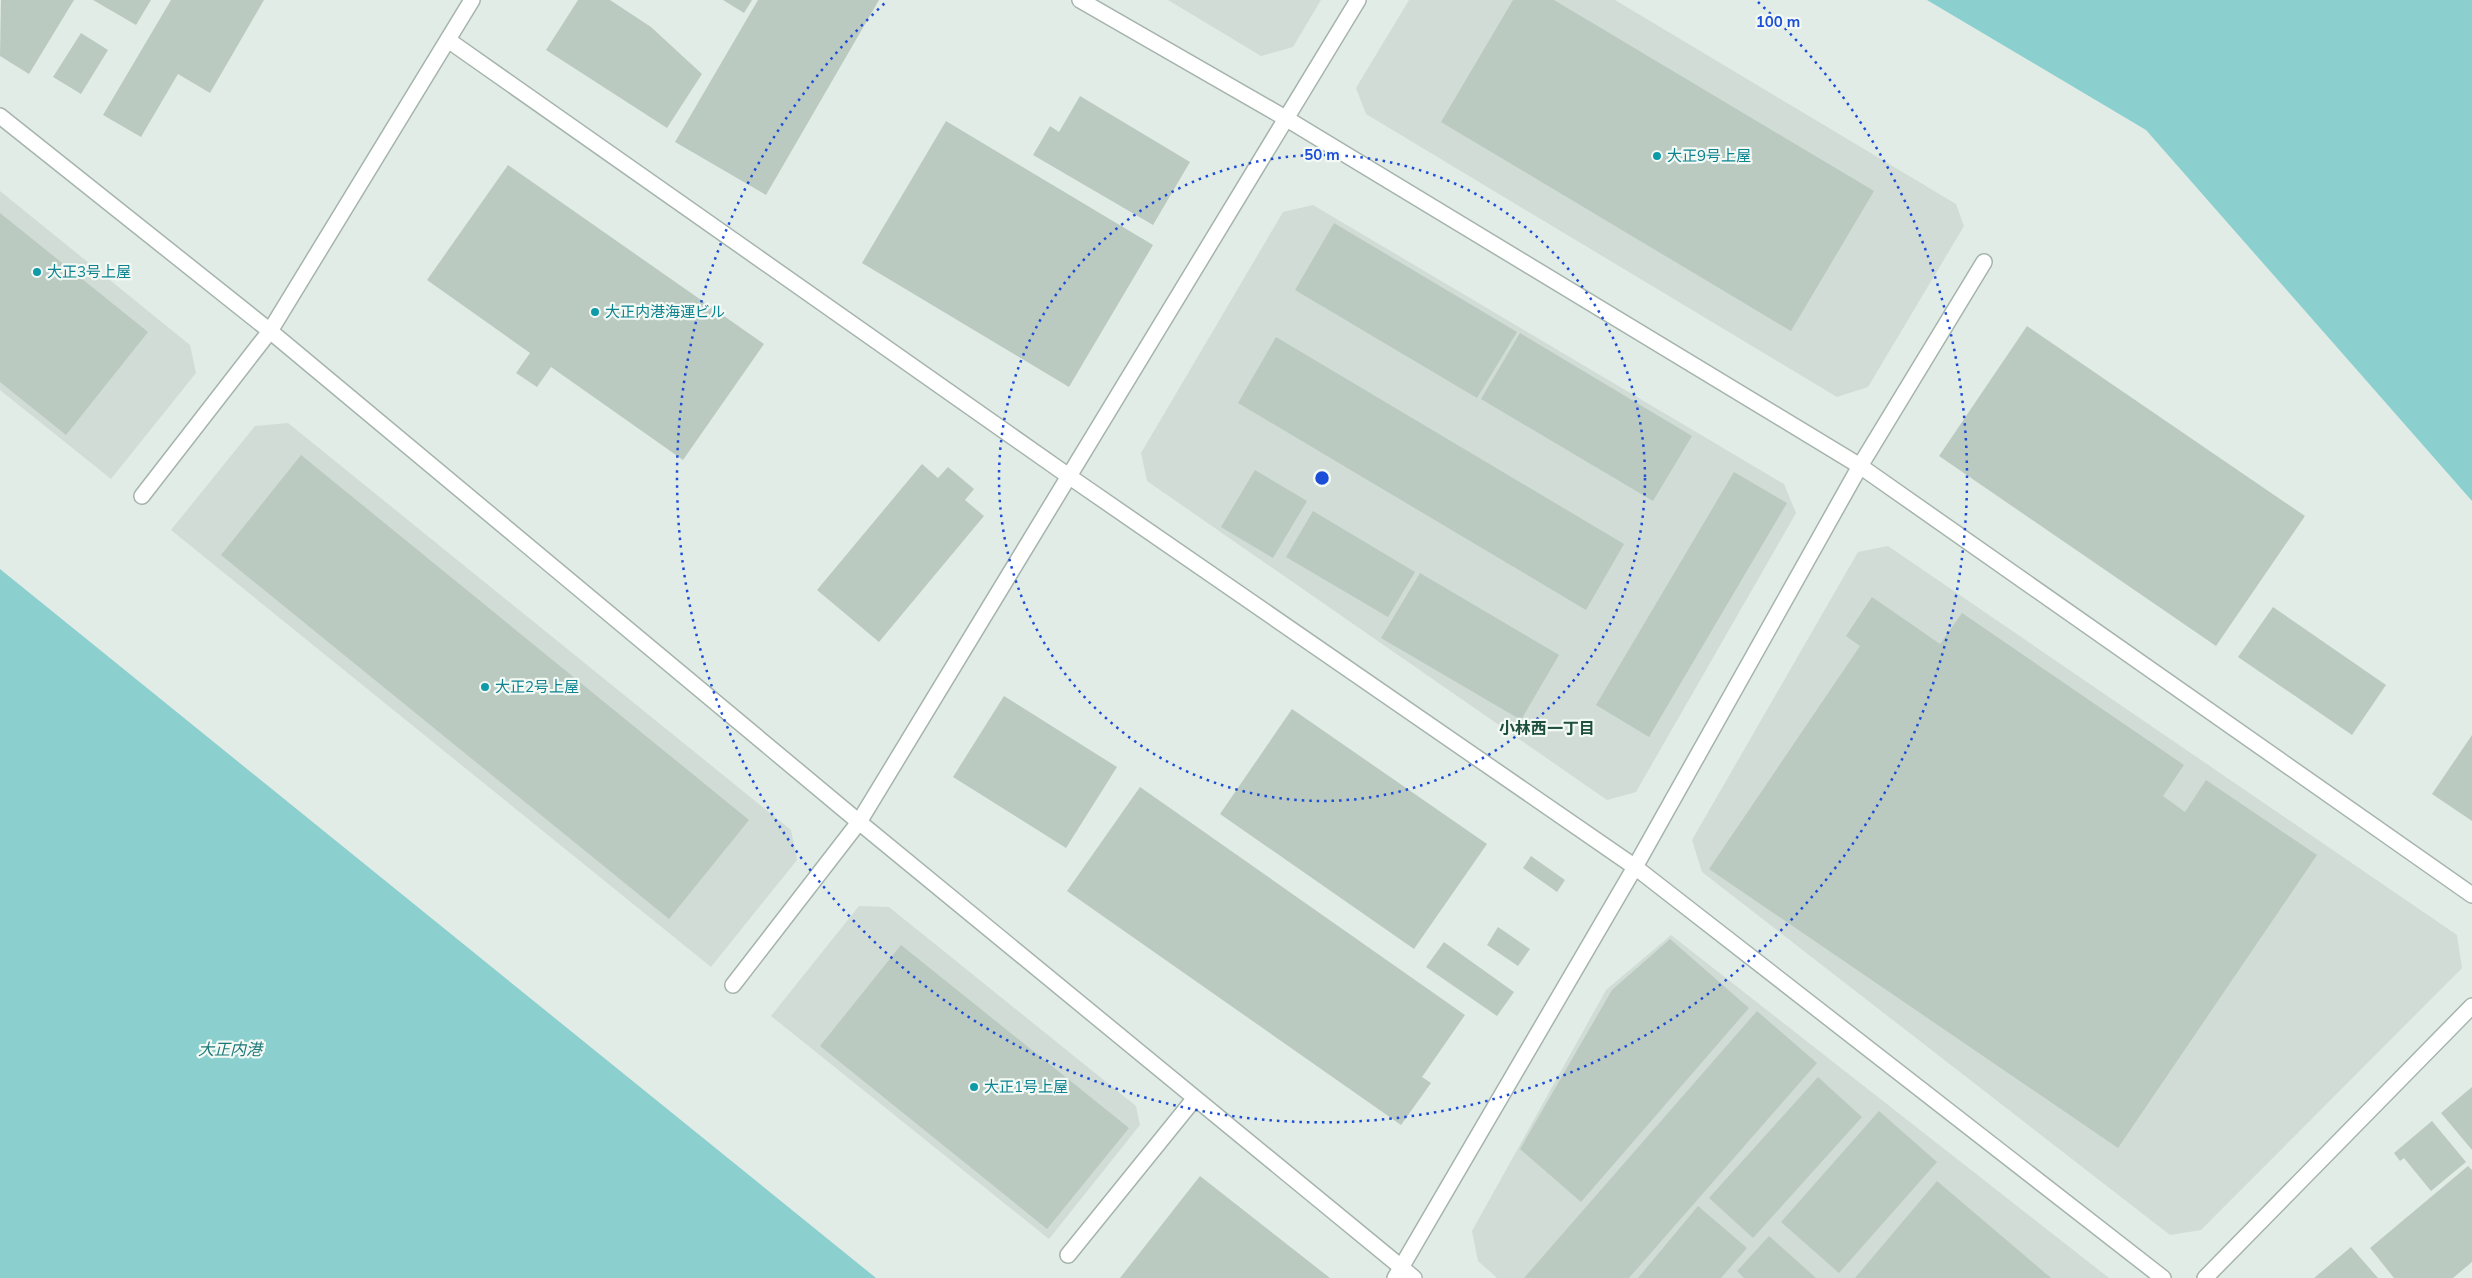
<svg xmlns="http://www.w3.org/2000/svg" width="2472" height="1278" font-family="Mulish,'Noto Sans JP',sans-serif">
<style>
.built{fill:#d0dcd5}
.water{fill:#8bd0cf}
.building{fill:#bacac1}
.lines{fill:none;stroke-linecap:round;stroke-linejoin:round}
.minor-casing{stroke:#a5b4ac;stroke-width:18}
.tertiary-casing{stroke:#a5b4ac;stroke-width:18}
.minor{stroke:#fff;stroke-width:15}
.tertiary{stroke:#fff;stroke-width:15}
.ring{fill:none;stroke:#1d4ed8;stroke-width:2.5;stroke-dasharray:2.5 5}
.culture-dot{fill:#0f9aa8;stroke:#f3f9f4;stroke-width:2}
.labels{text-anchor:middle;stroke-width:4.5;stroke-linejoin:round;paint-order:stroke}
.culture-label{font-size:15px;fill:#0d838f;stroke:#f3f9f4;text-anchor:start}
.neighbourhood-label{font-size:16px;font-weight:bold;fill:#1e4f3b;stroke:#f3f9f4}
.water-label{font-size:16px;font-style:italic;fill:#1d7878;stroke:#f3f9f4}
.centre{fill:#1d4ed8;stroke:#f3f9f4;stroke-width:2.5}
.ring-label{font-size:15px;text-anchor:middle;font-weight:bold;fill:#1d4ed8;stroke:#f3f9f4;stroke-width:4.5;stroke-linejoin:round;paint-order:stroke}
</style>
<rect width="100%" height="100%" fill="#e2ece6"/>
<path class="built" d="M1168 0H1321L1293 47 1261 56Z
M1409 0H1615L1956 204 1964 226 1868 387 1837 397 1366 114 1356 88Z
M0 191 190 345 196 373 111 479 0 390Z
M1313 205 1784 484 1796 513 1636 792 1607 800 1147 481 1141 453 1283 212Z
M288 423 791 830 797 860 711 967 171 530 255 426Z
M1888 546 2457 935 2462 968 2201 1230 2170 1235 1702 872 1692 840 1858 552Z
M859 906 889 907 1136 1106 1140 1125 1049 1239 771 1016Z
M1671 935 2109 1278H1497L1478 1261 1472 1231 1606 990Z"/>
<path class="water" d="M1927 0H2472V501L2146 130Z
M0 569 876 1278H0Z"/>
<path class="building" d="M1 0H74L29 74 0 56Z
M93 0H151L136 25Z
M171 0H264L210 93 178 74 141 137 103 115Z
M578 0H610L651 27 702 74 667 128 546 50Z
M723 0H752L744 13Z
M758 0H879L766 195 675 142Z
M1513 0H1554L1874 191 1791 331 1441 122Z
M81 33 108 50 81 94 53 77Z
M1080 96 1190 162 1153 225 1033 155 1050 126 1059 132Z
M946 121 1153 245 1069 387 862 263Z
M508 165 764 344 683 460 551 367 537 387 516 373 530 353 427 280Z
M0 213 148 332 66 435 0 382Z
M1334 223 1517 332 1477 398 1295 290Z
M2027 326 2305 516 2216 646 1939 456Z
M1520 333 1692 436 1653 501 1481 399Z
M1276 337 1624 544 1586 610 1238 403Z
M301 455 749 820 669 919 221 555Z
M922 464 938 478 948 467 974 489 965 500 984 516 879 642 817 590Z
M1255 470 1307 501 1273 558 1221 527Z
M1734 472 1787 503 1649 737 1596 705Z
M1313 511 1415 572 1388 617 1286 557Z
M1420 573 1559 655 1521 720 1381 638Z
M1872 597 1940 644 1962 613 2184 765 2163 796 2185 812 2206 780 2317 855 2118 1148 1709 869 1860 646 1846 636Z
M2273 607 2386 685 2352 735 2238 657Z
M1004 696 1117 767 1066 848 953 777Z
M1292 709 1487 844 1414 949 1220 814Z
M2472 735V821L2432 794Z
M1140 787 1465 1015 1422 1077 1431 1083 1401 1125 1067 891Z
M1531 856 1565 880 1557 892 1523 868Z
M1498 927 1530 949 1518 966 1487 945Z
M1670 939 1749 1008 1581 1202 1520 1149 1612 990Z
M1444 942 1514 992 1497 1016 1426 967Z
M901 945 1129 1128 1047 1229 820 1046Z
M1757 1011 1817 1063 1629 1278H1524Z
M1818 1077 1862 1117 1753 1238 1709 1198Z
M2472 1087V1150L2441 1113Z
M1879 1111 1937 1162 1839 1273 1781 1222Z
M2432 1121 2466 1162 2431 1191 2404 1158 2400 1161 2394 1153Z
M2468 1166 2472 1170V1262L2453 1278H2394L2370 1248Z
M1200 1176 1330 1278H1120Z
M1937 1181 2051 1278H1855Z
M1698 1206 1747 1248 1721 1278H1638Z
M1769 1236 1816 1278H1744L1737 1271Z
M2351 1247 2378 1278H2314Z"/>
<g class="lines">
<g class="minor-casing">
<path id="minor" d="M1080 0 1287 119 1860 466 1984 262
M448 40 1070 477 1635 867 2163 1278
M0 116 270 331 859 822 1401 1267
M142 496 270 331 472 0
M733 985 859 822 1358 0
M1068 1255 1195 1098
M2205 1278 2472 1006"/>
</g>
<g class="tertiary-casing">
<path id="tertiary" d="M1401 1267 1414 1278
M1395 1278 1635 867 1860 466 2472 895"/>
</g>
<use href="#minor" class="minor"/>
<use href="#tertiary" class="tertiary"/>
</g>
<g class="ring">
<circle cx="1322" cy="478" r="323"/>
<path d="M1758 2A645 645 0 1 1 886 2"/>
</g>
<g class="culture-dot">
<circle cx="1657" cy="156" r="5"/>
<circle cx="37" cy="272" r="5"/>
<circle cx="595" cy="312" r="5"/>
<circle cx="485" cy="687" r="5"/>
<circle cx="974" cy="1087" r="5"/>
</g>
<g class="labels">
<g class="culture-label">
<text x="1667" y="161">大正9号上屋</text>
<text x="47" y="277">大正3号上屋</text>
<text x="605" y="317">大正内港海運ビル</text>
<text x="495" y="692">大正2号上屋</text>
<text x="984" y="1092">大正1号上屋</text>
</g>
<g class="neighbourhood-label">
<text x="1547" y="734">小林西一丁目</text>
</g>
<g class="water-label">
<text x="230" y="1055">大正内港</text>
</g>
</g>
<circle cx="1322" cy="478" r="8" class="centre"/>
<g class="ring-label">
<text x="1778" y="27">100 m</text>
<text x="1322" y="160">50 m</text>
</g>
</svg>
